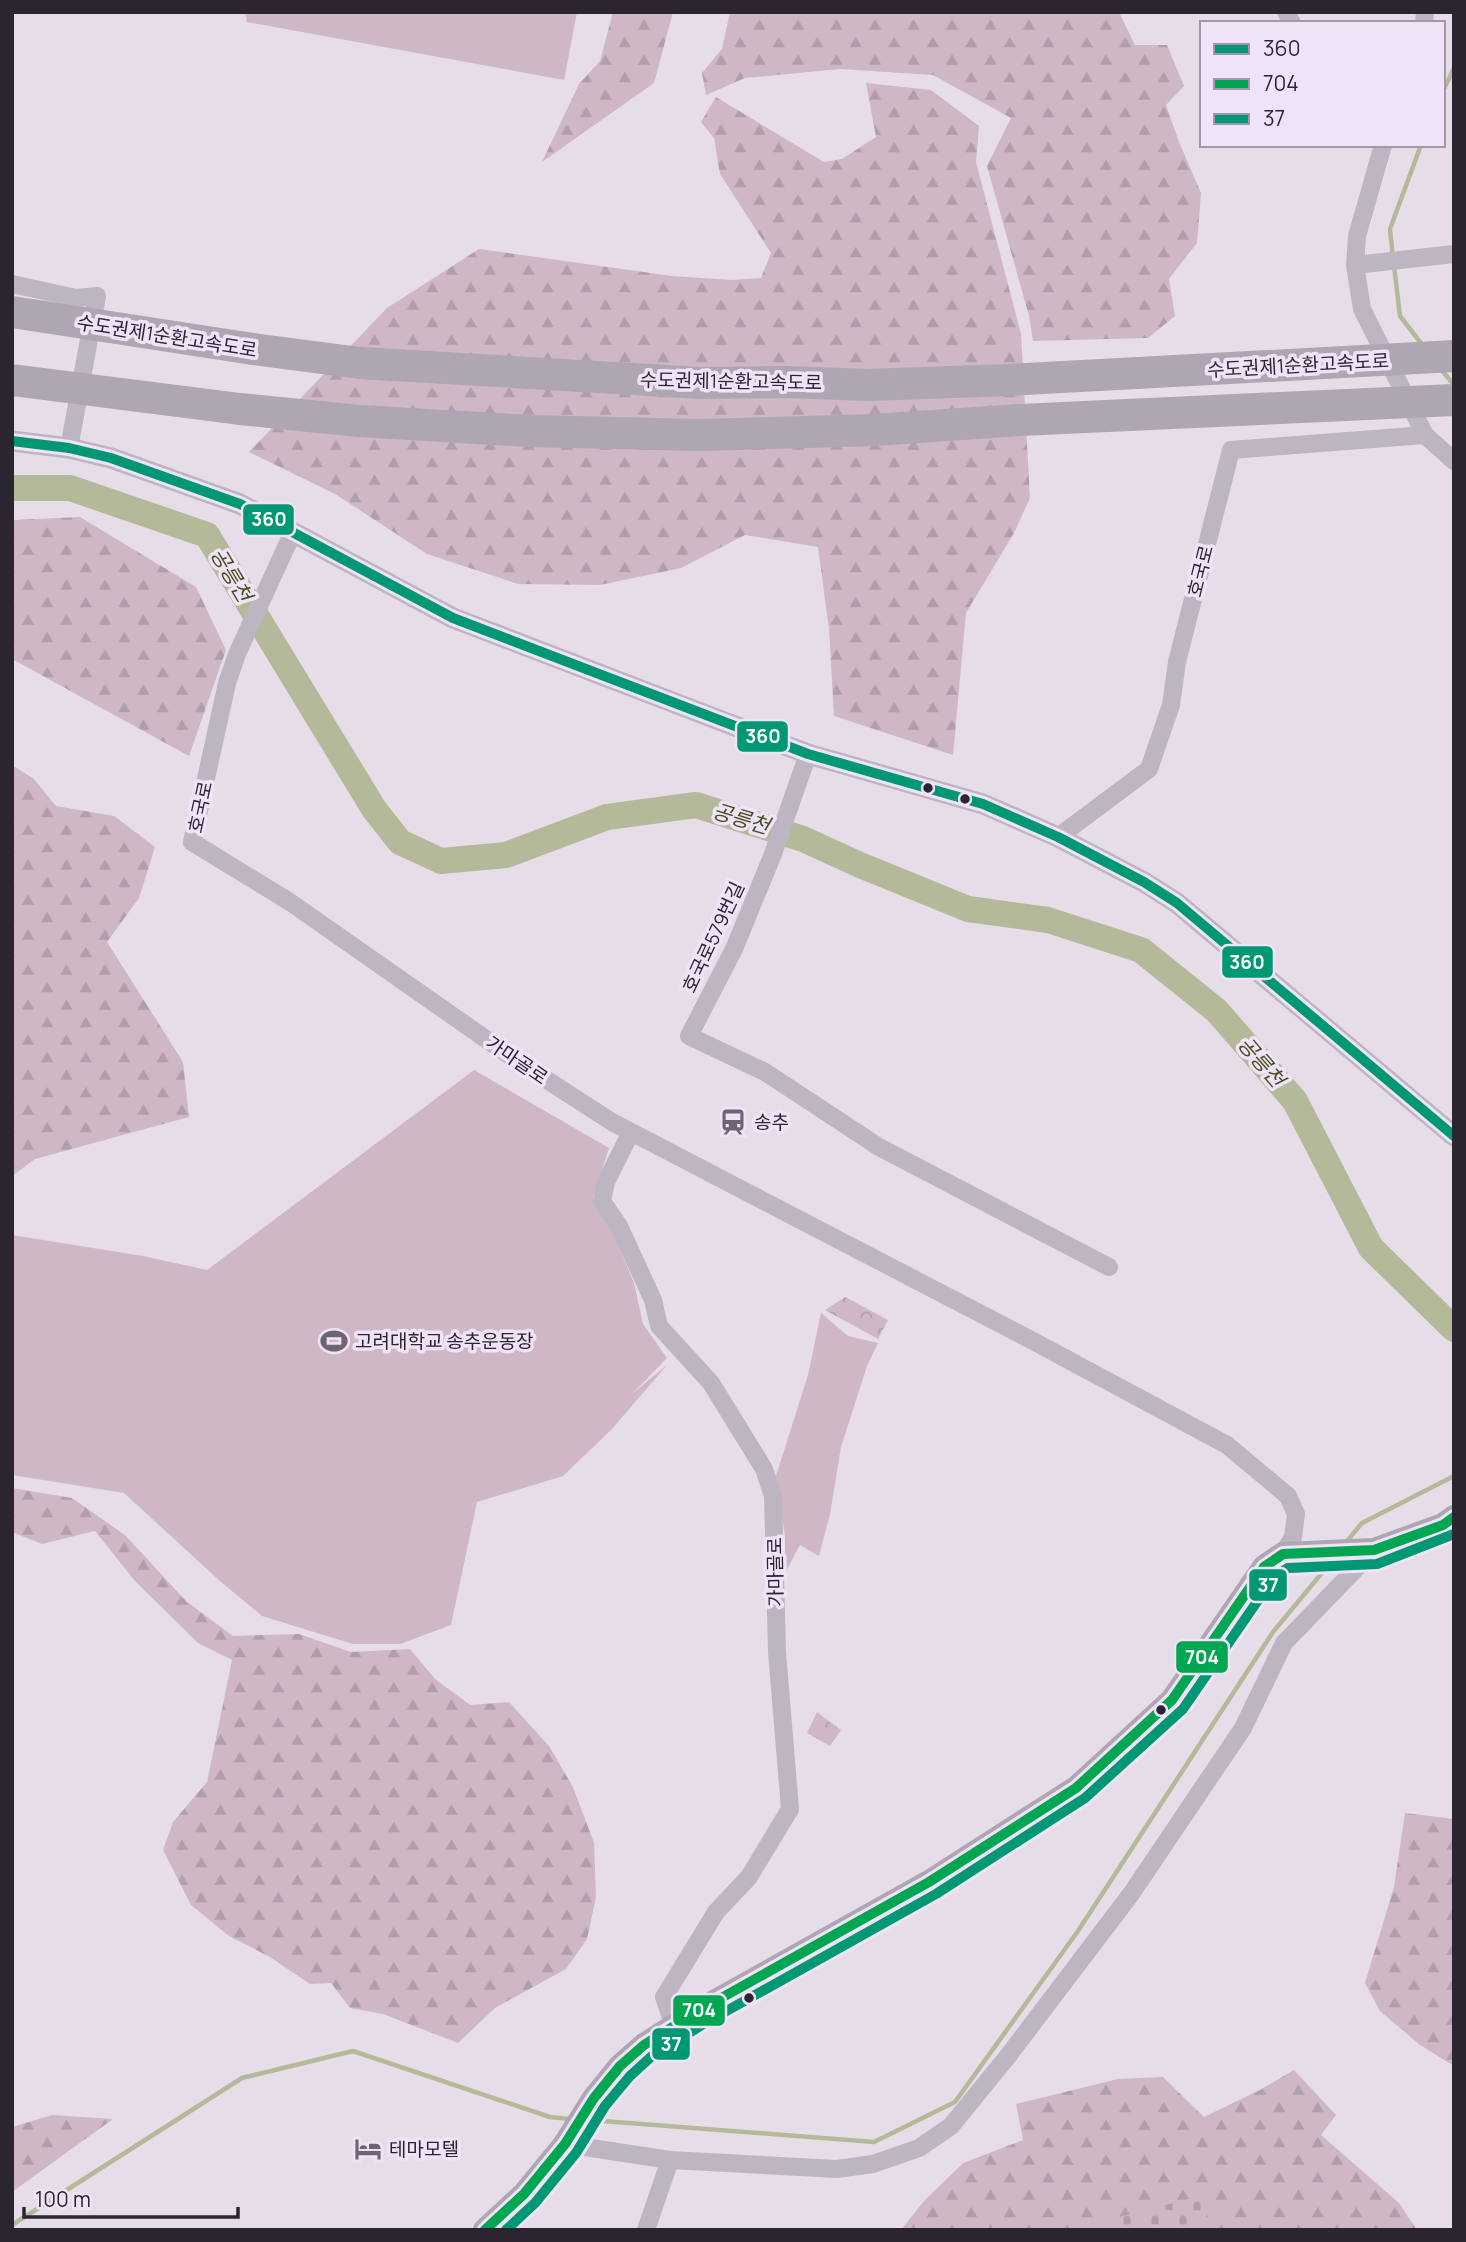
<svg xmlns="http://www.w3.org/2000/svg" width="1466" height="2242" font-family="Manrope,'Noto Sans KR',sans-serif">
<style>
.green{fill:#cfb7c6}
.forest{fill:url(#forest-firs)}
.cemetery{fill:url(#cemetery-stones)}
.park{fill:url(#park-crowns)}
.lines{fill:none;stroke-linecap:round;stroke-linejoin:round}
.stream{stroke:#b4b99a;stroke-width:4.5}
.river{stroke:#b4b99a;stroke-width:26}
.minor{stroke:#bdb6c2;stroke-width:18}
.tertiary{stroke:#bdb6c2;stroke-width:21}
.secondary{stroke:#aea7b3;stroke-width:24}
.motorway{stroke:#aea6b2;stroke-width:32}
.motorway-bridge{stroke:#aea6b2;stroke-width:32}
.bus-1-casing{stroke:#f1e3f7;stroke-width:16}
.bus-2-casing{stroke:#f1e3f7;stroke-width:16}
.bus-3-casing{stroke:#f1e3f7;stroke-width:16}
.bus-1{stroke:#009775;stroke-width:10}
.bus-2{stroke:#00a651;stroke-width:10}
.bus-3{stroke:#009775;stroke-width:10}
.bus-dot{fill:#2b2532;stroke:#f1e3f7;stroke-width:2.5}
.labels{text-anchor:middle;stroke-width:7;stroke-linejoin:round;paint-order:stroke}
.street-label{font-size:19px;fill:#2b2532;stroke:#f1e3f7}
.poi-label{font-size:19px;fill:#2b2532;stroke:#f1e3f7;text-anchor:start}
.water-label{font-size:21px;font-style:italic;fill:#44501e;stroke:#f1e3f7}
.line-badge{stroke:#f1e3f7;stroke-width:2.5}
.badge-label{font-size:19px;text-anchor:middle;font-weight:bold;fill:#fff}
</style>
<defs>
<pattern id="forest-firs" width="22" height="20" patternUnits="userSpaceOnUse" patternTransform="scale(1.75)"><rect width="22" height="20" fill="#cfb7c6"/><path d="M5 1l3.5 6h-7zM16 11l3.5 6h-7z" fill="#b29dab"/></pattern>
<pattern id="cemetery-stones" width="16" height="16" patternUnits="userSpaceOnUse" patternTransform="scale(1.75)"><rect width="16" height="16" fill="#cfb7c6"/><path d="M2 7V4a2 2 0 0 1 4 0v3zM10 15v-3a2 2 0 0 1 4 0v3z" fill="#b29dab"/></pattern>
<pattern id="park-crowns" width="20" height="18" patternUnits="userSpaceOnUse" patternTransform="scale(1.75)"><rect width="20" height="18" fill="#cfb7c6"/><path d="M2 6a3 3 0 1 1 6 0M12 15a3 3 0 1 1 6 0" fill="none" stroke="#b29dab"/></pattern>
</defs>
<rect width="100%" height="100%" fill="#e6dde9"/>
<path class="green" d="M245 12H577L564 80 247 22Z
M474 1070 609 1148 593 1198 610 1226 634 1283 643 1324 667 1358 632 1394 667 1365 611 1430 563 1476 477 1502 451 1625 400 1644H353L262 1616 221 1582 124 1493 12 1475V1235L143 1256 207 1270Z
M821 1313 848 1336 878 1343 867 1366 841 1447 830 1514 819 1556 800 1545 785 1573V1536L776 1476 808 1375Z"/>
<path class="forest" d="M613 12H673L654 83 542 162 579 84 600 61Z
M730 12H1119L1135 45H1167L1184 86 1166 105 1179 142 1201 193 1197 243 1169 279 1175 316 1148 338 1033 341 1029 316 987 166 1011 118 933 75 840 69 745 78 706 95 702 73 722 49Z
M866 83 931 90 979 126 976 162 1021 334 1030 498 1014 533 966 613 953 755 834 716 829 629 818 547 745 535 681 568 600 585 518 584 427 554 335 494 249 452 387 308 479 249 672 276 732 280 761 278 771 253 720 174 714 138 701 122 716 97 824 162 842 159 876 137Z
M80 517 196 587 226 650 189 756 12 659V520Z
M12 765 34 779 56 806 114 816 155 847 139 898 107 942 183 1062 189 1117 35 1159 12 1176Z
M12 1488 72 1498 125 1535 186 1601 233 1636 299 1634 351 1652 410 1649 435 1679 470 1705 509 1702 549 1746 573 1787 594 1843 596 1897 587 1939 566 1969 495 2008 458 2043 383 2014 350 2008 331 1983 310 1984 270 1957 229 1936 191 1905 163 1850 173 1822 207 1782 232 1660 198 1643 135 1581 95 1531 42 1544 12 1532Z
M1405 1813 1454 1819V2066L1420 2045 1380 2011 1365 1983 1394 1887Z
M1294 2070 1336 2115 1321 2135 1399 2203 1417 2230H901L924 2201 963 2163 1023 2140 1016 2104 1118 2079 1163 2077 1204 2117 1260 2090Z
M52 2115 113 2119 12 2192V2127Z"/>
<path class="cemetery" d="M1204 2195 1208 2230H1095L1107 2220Z"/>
<path class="park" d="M845 1297 888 1320 878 1339 825 1310Z
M817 1712 841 1730 830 1746 807 1733Z"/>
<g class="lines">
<path class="stream" d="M1443 91 1454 68
M1393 258 1390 229 1421 145
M1394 266 1400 316 1424 347
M1440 368 1454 385
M1347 1541 1362 1523 1454 1476
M590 2120 874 2142 955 2102 1078 1931 1273 1632 1331 1562
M12 2225 242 2078 353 2051 550 2117 570 2119"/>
<path class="river" d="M12 488H70L207 535 374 809 400 842 441 861 506 855 607 817 696 805 803 839 860 865 968 909 1048 920 1141 950 1217 1011 1295 1101 1371 1248 1454 1329"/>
<path class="minor" d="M1286 12 1292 23
M1424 23 1425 12
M1383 145 1357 236 1355 265 1362 309 1425 435 1454 461
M1355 265 1454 254
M12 284 76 298 97 296 69 448
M293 532 237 654 227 683 192 842 290 902 510 1056 612 1122 1033 1341 1227 1445 1288 1496 1296 1514 1293 1537 1283 1554
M808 754 773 854 734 949 689 1036 765 1072 879 1147 1109 1267
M1058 837 1149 769 1171 705 1177 662 1231 450 1425 435
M631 1132 606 1182 602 1201 619 1226 653 1300 659 1326 711 1383 764 1469 773 1496 777 1652 790 1809 749 1877 716 1912 664 1997 674 2026
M565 2144 670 2160 837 2169 873 2164 919 2148 951 2126 1008 2056 1131 1894 1243 1728 1284 1643 1374 1550
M646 2230 670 2160"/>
<path class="tertiary" d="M12 441 69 448 111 458 240 504 453 618 808 754 983 804 1058 837 1144 882 1177 903 1454 1136"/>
<path class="secondary" d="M485 2230 524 2194 565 2144 594 2098 620 2066 644 2045 698 2011 929 1882 1076 1788 1172 1700 1264 1567 1283 1554 1374 1550 1443 1525 1454 1517"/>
<path class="motorway" d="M253 349 360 363 700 383 787 382 868 385 1008 380
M240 409 359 421 529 431 700 435 874 430 1020 420"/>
<path class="motorway-bridge" d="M12 312 253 349
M12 380 240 409
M1008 380 1454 356
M1020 420 1454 400"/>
<g class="bus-1-casing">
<path id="bus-1" d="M12 441 69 448 111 458 240 504 453 618 808 754 983 804 1058 837 1144 882 1177 903 1454 1136"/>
</g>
<g class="bus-2-casing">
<path id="bus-2" d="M485 2230 524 2194 565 2144 594 2098 620 2066 644 2045 698 2011 929 1882 1076 1788 1172 1700 1264 1567 1283 1554 1374 1550 1443 1525 1454 1517"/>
</g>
<g class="bus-3-casing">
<path id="bus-3" d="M506 2230 535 2203 576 2153 605 2106 630 2076 652 2056 705 2023 936 1894 1085 1798 1183 1709 1274 1577 1288 1568 1377 1564 1454 1534"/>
</g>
<use href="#bus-1" class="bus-1"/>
<use href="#bus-2" class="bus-2"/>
<use href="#bus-3" class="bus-3"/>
</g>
<defs>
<g id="station-bare" transform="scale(2.1)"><path d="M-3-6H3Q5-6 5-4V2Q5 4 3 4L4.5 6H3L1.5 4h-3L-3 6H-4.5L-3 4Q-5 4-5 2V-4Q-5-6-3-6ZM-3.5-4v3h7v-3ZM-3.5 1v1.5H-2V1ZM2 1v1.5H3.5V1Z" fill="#6c6572" stroke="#f1e3f7" stroke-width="2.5" paint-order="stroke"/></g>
<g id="stadium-bare" transform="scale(2.1)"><path d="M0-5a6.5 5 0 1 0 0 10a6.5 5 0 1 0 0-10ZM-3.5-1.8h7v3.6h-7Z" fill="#6c6572" stroke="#f1e3f7" stroke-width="2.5" paint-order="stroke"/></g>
<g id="hotel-bare" transform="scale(2.1)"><path d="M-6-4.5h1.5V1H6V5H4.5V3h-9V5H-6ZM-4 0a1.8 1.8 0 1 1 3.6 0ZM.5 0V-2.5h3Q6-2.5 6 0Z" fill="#6c6572" stroke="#f1e3f7" stroke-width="2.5" paint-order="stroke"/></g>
</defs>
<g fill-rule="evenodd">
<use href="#station-bare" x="733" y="1122"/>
<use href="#stadium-bare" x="334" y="1341"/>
<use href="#hotel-bare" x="368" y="2149"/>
</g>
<g class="bus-dot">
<circle cx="928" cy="788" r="6"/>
<circle cx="965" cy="799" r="6"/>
<circle cx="1161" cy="1710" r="6"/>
<circle cx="749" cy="1998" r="6"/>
</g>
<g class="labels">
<g class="street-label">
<text transform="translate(167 336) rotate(9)" y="7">수도권제1순환고속도로</text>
<text transform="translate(1298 365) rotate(-3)" y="7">수도권제1순환고속도로</text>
<text transform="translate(731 381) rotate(1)" y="7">수도권제1순환고속도로</text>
<text transform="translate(1200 571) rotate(-76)" y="7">호국로</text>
<text transform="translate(200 807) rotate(-78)" y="7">호국로</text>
<text transform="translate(713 937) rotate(-65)" y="7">호국로579번길</text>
<text transform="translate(517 1060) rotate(34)" y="7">가마골로</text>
<text transform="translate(775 1572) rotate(-91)" y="7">가마골로</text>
</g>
<g class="poi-label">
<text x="754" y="1129">송추</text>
<text x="355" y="1348">고려대학교 송추운동장</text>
<text x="389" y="2156">테마모텔</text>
</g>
<g class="water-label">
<text transform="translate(231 575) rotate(59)" y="7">공릉천</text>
<text transform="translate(741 819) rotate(17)" y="7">공릉천</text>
<text transform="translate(1261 1062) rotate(49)" y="7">공릉천</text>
</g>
</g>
<g class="line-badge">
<rect x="242" y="503" width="53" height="33" rx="7" fill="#009775"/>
<rect x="736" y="720" width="53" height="33" rx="7" fill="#009775"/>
<rect x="1221" y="945" width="53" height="34" rx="7" fill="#009775"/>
<rect x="1248" y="1568" width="40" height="34" rx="7" fill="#009775"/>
<rect x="1175" y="1640" width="54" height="34" rx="7" fill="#00a651"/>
<rect x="672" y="1994" width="54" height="33" rx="7" fill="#00a651"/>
<rect x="651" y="2027" width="40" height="34" rx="7" fill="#009775"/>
</g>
<g class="badge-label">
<text x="269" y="526">360</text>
<text x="763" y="743">360</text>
<text x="1247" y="969">360</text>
<text x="1268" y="1592">37</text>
<text x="1202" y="1664">704</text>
<text x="699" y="2017">704</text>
<text x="671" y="2051">37</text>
</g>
<rect width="1466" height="2242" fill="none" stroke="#2b2532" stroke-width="28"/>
<rect x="1200" y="21" width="245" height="126" fill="#f1e3f7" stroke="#a297a8" stroke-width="2"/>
<rect x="1214" y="44" width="35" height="10" fill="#009775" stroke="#a297a8" stroke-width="2"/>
<text x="1263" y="56" font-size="21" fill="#2b2532">360</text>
<rect x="1214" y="79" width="35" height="10" fill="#00a651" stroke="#a297a8" stroke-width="2"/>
<text x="1263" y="91" font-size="21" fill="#2b2532">704</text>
<rect x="1214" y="114" width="35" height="10" fill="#009775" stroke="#a297a8" stroke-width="2"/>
<text x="1263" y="126" font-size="21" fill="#2b2532">37</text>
<path d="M24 2207v10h214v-10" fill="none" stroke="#2b2532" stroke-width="3.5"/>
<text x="35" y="2207" font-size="21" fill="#2b2532" stroke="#f1e3f7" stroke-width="5" paint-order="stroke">100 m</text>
</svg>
